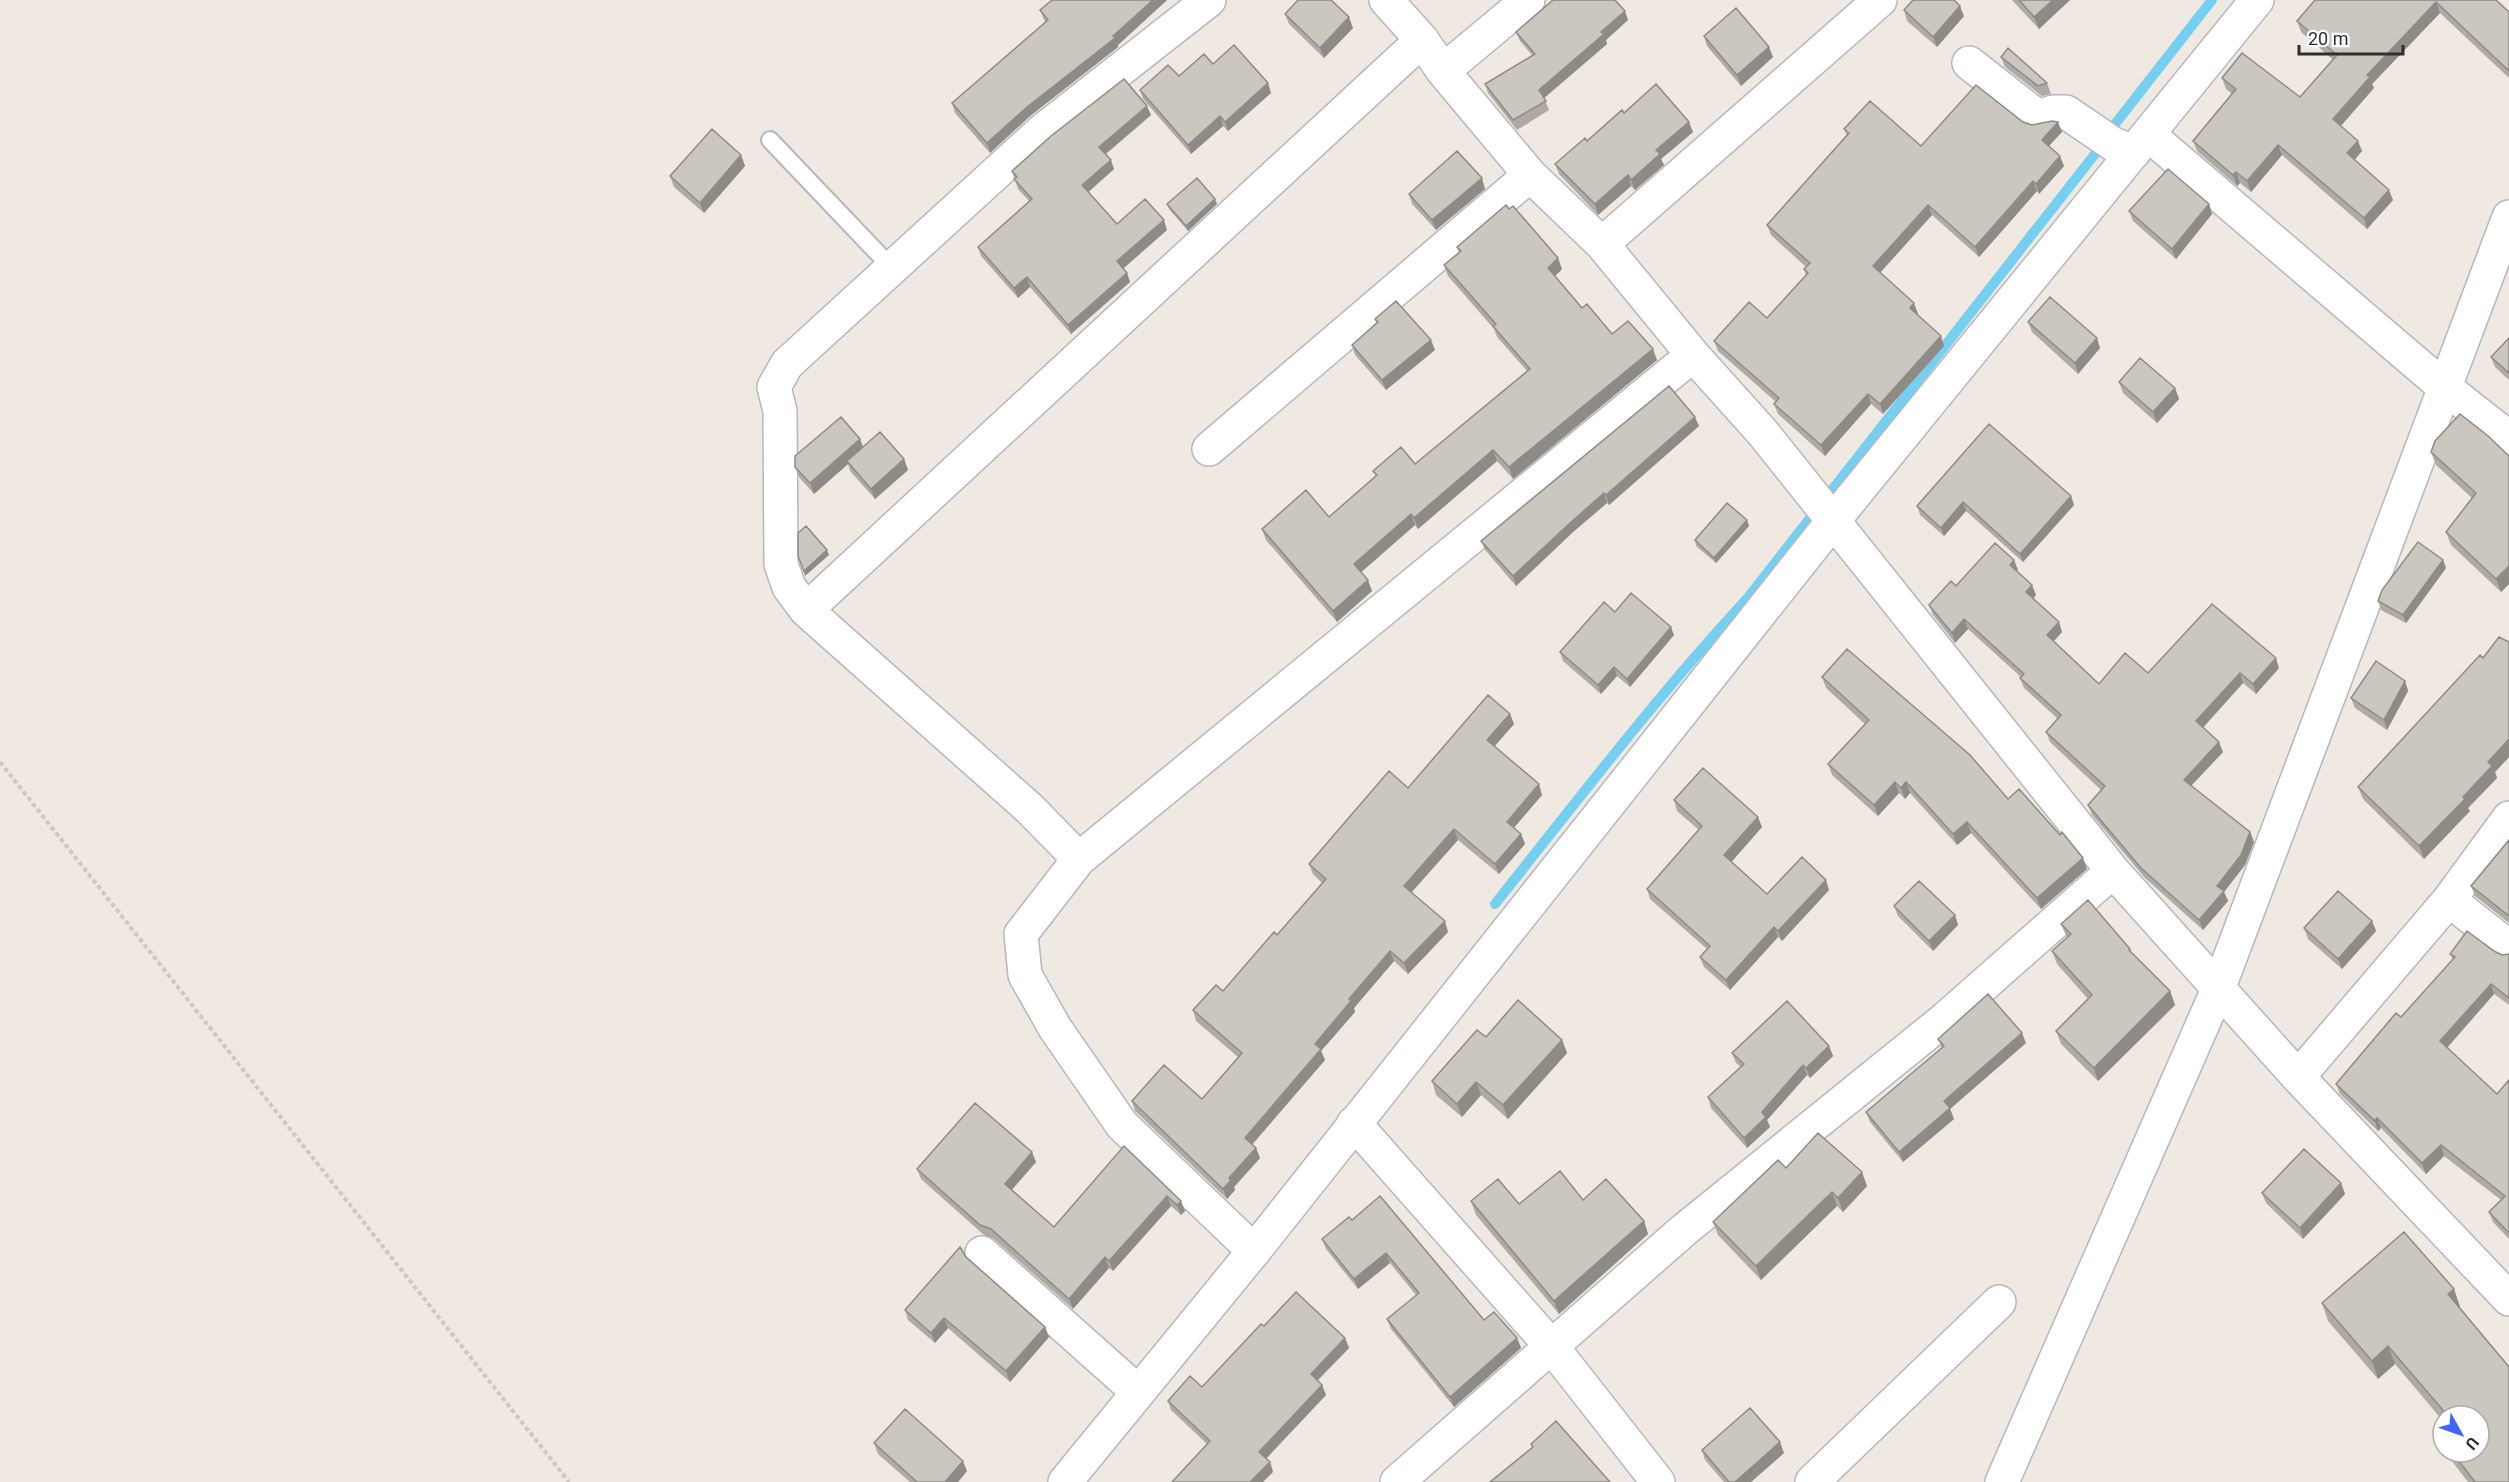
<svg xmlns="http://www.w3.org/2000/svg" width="2509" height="1482" font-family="Roboto,sans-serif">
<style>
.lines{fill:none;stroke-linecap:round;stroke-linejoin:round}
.stream{stroke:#75cff0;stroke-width:10}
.lane-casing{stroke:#b4b7c1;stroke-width:20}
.street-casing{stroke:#b4b7c1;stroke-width:36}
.secondary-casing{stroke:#b4b7c1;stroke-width:36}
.path{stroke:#c9c9c9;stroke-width:4;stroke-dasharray:4.5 3;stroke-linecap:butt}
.lane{stroke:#fff;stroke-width:16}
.street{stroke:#fff;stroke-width:33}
.secondary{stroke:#fff;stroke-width:33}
.wall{fill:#afaba4}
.shaded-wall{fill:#8e8b86}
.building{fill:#cbc7bf;stroke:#8e8b86;stroke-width:1.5}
</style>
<rect width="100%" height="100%" fill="#efe9e1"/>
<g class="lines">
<path class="stream" d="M1495 904C1577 801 1657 696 1746 600L2095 154 2112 128 2212 0"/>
<g class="lane-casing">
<path id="lane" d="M770 140 891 267"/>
</g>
<g class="street-casing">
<path id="street" d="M1386 0 1422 40 1443 71 1530 175 1602 244 1693 355 1763 433 2113 871 2298 1077 2509 1299
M1969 63 2038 117 2053 112H2066L2113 144 2134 152
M1443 71 1528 0
M2149 135 2444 387 2509 438
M1602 244 1880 0
M1209 449 1530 175
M806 610 1422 40
M1079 859 1029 808 806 610 789 587 781 564 780 411 774 387 787 364 1042 131 1209 0
M2449 900 2509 947
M2298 1077 2449 900 2509 818
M1354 1123 1552 1347 1658 1482
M1254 1251 1122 1125 1055 1028 1025 975 1021 934 1079 859 1693 355
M982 1253 1138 1392
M1397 1482 1684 1230 1945 1019 2113 871
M1812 1482 1999 1302
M2002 1482 2219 987 2509 217"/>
</g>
<g class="secondary-casing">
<path id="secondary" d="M1065 1482 1254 1251 1833 521 2257 0"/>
</g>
<path class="path" d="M0 762 569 1482"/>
<use href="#lane" class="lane"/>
<use href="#street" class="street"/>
<use href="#secondary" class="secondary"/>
</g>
<path class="wall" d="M1052 0H1167L1118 45V47L1030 116 990 153 955 113 952 103 1045 22 1040 10Z
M2012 0H2070L2039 29Z
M2315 0H2496L2509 12V78L2440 13 2372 84 2374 88 2341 126 2362 151 2355 159 2393 200 2367 229 2282 155 2251 192 2240 183 2237 186 2197 151 2193 141 2232 94 2226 89 2222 78 2300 97 2333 60 2301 32 2297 21Z
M1904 10 1964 16 1937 47 1907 21Z
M1285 14 1353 28 1324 58 1289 24Z
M1628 20 1606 40 1607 44 1544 98 1549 110 1517 130 1488 93 1485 84 1532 55 1520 41 1516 32Z
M1704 36 1773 57 1741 86 1707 46Z
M2001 57 2047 83 2051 94 2042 96 2005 67Z
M1213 64 1271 93 1228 131 1223 126 1191 154 1143 99 1140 90Z
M1624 113 1693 132 1661 159 1664 165 1635 190 1631 186 1598 215 1559 174 1555 164Z
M1151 115 1106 154 1114 169 1088 192 1117 224 1167 230 1123 269 1127 273 1130 282 1071 334 1030 287 1018 298 981 256 978 247 1029 201 1018 189 1012 171Z
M2023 122 2032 125 2062 132 2049 146 2064 166 2039 194 2037 191 1979 257 1932 215 1880 273 1918 314 1917 315 1944 346 1883 414 1871 404 1825 456 1778 414 1774 404 1776 402 1718 351 1714 341 1767 318 1806 275 1804 269 1806 267 1771 235 1767 225 1847 136 1844 129 1921 146Z
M741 155 745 166 704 213 674 187 670 176Z
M1485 189 1436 230 1412 204 1409 194Z
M1167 204H1217L1188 231 1169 209Z
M2209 204 2212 214 2176 259 2133 221 2129 211Z
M1457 247 1562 269 1555 276 1582 308 1612 334 1657 360 1513 479 1497 461 1418 529 1415 525 1361 572 1372 591 1337 622 1266 540 1262 529 1329 517 1376 477 1373 471 1415 464 1527 371 1497 337 1494 329 1448 276 1444 265 1459 253Z
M1375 319 1435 350 1386 390 1355 355 1352 345 1376 323Z
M2028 322 2100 348 2078 374 2032 332Z
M2509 338V380L2495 367 2491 357Z
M2119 382 2175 388 2179 399 2157 423 2123 393Z
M1699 426 1609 505 1607 503 1573 532 1516 586 1485 550 1481 541Z
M860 439 863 447 904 459 908 470 875 499 850 471 848 464 814 494 799 477 795 467Z
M2431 452 2509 456V584L2501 592 2451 545 2446 532 2472 498 2436 465Z
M2071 496 2074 505 2023 562 1966 511 1944 536 1920 515 1917 506Z
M1747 520 1749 526 1716 563 1696 546 1695 540Z
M2443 560 2446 568 2406 623 2381 610 2378 601Z
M2018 570 2017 572 2036 595 2033 598 2062 632 2054 641 2099 684 2148 673 2279 668 2256 694 2243 683 2203 727 2223 752 2191 786 2250 832 2254 842 2245 865 2224 892 2228 901 2203 930 2145 878 2092 815 2088 805 2101 790 2050 742 2046 732 2058 719 2024 688 2020 678 2021 677 1968 629 1955 643 1933 615 1929 605 1956 586Z
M1674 635 1630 687 1617 676 1601 694 1563 661 1560 652Z
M2509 642V757L2495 772 2497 778 2468 808 2470 811 2424 859 2363 799 2358 787 2483 658Z
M1822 677 2008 799 2087 869 2041 909 1971 833 1957 845 1910 793 1905 799 1899 793 1878 816 1832 775 1828 764 1865 724 1826 688Z
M2405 681 2408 691 2387 730 2355 708 2351 698Z
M1510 714 1514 724 1495 746 1542 795 1514 828 1521 834 1525 844 1499 874 1458 840 1412 892 1448 932 1408 974 1394 961 1354 1008 1355 1012 1321 1051 1325 1060 1252 1145 1260 1158 1234 1187 1235 1190 1227 1199 1135 1111 1132 1101 1202 1099 1238 1057 1196 1021 1193 1010 1223 991 1277 935 1322 883 1313 874 1309 864 1408 788Z
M1674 800 1762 827 1731 862 1767 894 1829 890 1782 941 1778 937 1730 990 1704 967 1700 957 1707 949 1650 899 1647 889 1699 830 1677 811Z
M2509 840V923L2475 896 2471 886Z
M1894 906 1955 915 1958 925 1933 951 1898 916Z
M2372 921 2376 931 2342 969 2308 939 2304 928Z
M2061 924 2130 949 2132 954 2170 991 2175 1005 2098 1081 2061 1044 2056 1031 2088 999 2057 964 2052 951 2067 938Z
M2494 951 2502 955 2509 954V1005L2494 994 2447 1048 2497 1094 2509 1080V1239L2493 1222 2489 1212 2501 1200 2444 1156 2426 1174 2381 1128 2378 1131 2340 1094 2336 1084 2401 1017 2453 960 2450 954Z
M1486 1037 1562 1040 1567 1053 1508 1119 1481 1095 1462 1117 1436 1095 1432 1081Z
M1938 1039 2026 1043 1950 1109 1954 1119 1903 1162 1870 1122 1866 1112 1942 1048Z
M1829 1046 1833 1056 1810 1078 1807 1075 1767 1120 1770 1127 1747 1148 1711 1108 1708 1097 1741 1067 1736 1063 1732 1053Z
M1124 1146 1185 1211 1181 1215 1171 1206 1113 1271 1109 1268 1073 1309 994 1239 984 1235 921 1179 917 1169 1036 1162 1012 1190 1054 1227Z
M1786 1168 1867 1186 1843 1212 1837 1206 1761 1280 1718 1235 1713 1222Z
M2341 1183 2345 1194 2303 1239 2266 1203 2262 1193Z
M1583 1200 1644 1221 1648 1234 1559 1314 1476 1215 1471 1201 1519 1204Z
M1352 1220 1484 1320 1517 1338 1521 1348 1454 1407 1391 1329 1387 1319 1416 1295 1390 1263 1358 1289 1326 1249 1322 1239Z
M966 1257 1045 1327 1049 1337 1010 1382 948 1328 935 1343 908 1320 905 1310Z
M2454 1289 2460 1307V1308L2509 1482H2468L2445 1452H2479V1416H2443V1421L2395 1364 2378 1379 2328 1321 2322 1303Z
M1264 1326 1345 1338 1349 1348 1317 1381 1322 1385 1326 1395 1266 1458 1270 1462 1273 1472 1207 1444 1171 1410 1168 1401 1202 1387Z
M2443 1431V1448L2438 1434Z
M874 1443 967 1471 958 1482H910L878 1454Z
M1702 1450 1784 1453 1751 1482H1724L1705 1460Z"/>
<path class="shaded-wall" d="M1153 0H1167L1118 45V47L1030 116 990 153 987 143 1027 107 1113 36Z
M2053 0H2070L2039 29 2034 17Z
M2436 2 2440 13 2372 84 2374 88 2337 130 2333 119 2367 75Z
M1960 6 1964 16 1937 47 1933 37Z
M1625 11 1628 20 1606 40 1607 44 1543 99 1539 90Z
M1349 17 1353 28 1324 58 1320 48Z
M1769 47 1773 57 1741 86 1737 75Z
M1268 83 1271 93 1228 131 1225 122Z
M1147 106 1151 115 1103 156 1099 147Z
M1220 116 1223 126 1191 154 1188 145Z
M1689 122 1693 132 1661 159 1664 165 1635 190 1631 180 1656 150Z
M2058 122 2062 132 2045 150 2042 140Z
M2358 141 2362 151 2351 164 2347 153Z
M2278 145 2282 155 2251 192 2247 181Z
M741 155 745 166 704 213 700 203Z
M2060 156 2064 166 2039 194 2036 184Z
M1111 160 1114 169 1085 195 1082 185Z
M2236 172 2240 183 2237 186 2233 175Z
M1628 175 1631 186 1598 215 1595 204Z
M1482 178 1485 189 1436 230 1432 220Z
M2033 181 2037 191 1979 257 1975 247Z
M2389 190 2393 200 2367 229 2364 218Z
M1215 199 1217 204 1188 231 1186 226Z
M2209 204 2212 214 2176 259 2172 249Z
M1928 205 1932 215 1877 276 1873 266Z
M1164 220 1167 230 1120 271 1117 261Z
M1558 258 1562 269 1552 279 1548 268Z
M1127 273 1130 282 1071 334 1068 325Z
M1027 277 1030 287 1018 298 1014 288Z
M1914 303 1918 314 1914 318 1910 308Z
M1941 336 1944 346 1883 414 1880 404Z
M2097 338 2100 348 2078 374 2075 363Z
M1431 340 1435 350 1386 390 1382 380Z
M1653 349 1657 360 1513 479 1509 467Z
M2175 388 2179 399 2157 423 2153 412Z
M1868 394 1871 404 1825 456 1821 445Z
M1695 417 1699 426 1609 505 1606 495Z
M860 439 864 450 847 461 848 464 814 494 810 483Z
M1493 450 1497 461 1418 529 1414 518Z
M904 459 908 470 875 499 871 489Z
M1604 493 1607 503 1573 532 1516 586 1513 576 1570 523Z
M2071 496 2074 505 2023 562 2020 554Z
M1963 502 1966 511 1944 536 1941 528Z
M1411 514 1415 525 1358 575 1354 564Z
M1747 520 1749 526 1716 563 1714 558Z
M827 550 829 555 805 576 804 571Z
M2014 560 2018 570 2013 575 2010 565Z
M2443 560 2446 568 2406 623 2403 615Z
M2509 566V584L2501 592 2496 579Z
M1368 580 1372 591 1337 622 1333 611Z
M2032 585 2036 595 2030 602 2026 592Z
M1964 619 1968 629 1955 643 1952 633Z
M2059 622 2062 632 2050 645 2047 635Z
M1671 627 1674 635 1630 687 1627 679Z
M2276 658 2279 668 2256 694 2253 684Z
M1614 667 1617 676 1601 694 1598 685Z
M2240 673 2243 683 2200 731 2196 721Z
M2405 681 2408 691 2387 730 2384 720Z
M1510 714 1514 724 1491 750 1487 740Z
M2509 739V757L2495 772 2497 778 2468 808 2470 811 2424 859 2419 846 2463 797 2488 762Z
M2219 742 2223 752 2187 790 2184 780Z
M1895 782 1899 793 1878 816 1874 805Z
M1906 782 1910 793 1905 799 1901 788Z
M1539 784 1542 795 1510 832 1507 822Z
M1758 817 1762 827 1728 866 1724 855Z
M1967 822 1971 833 1957 845 1953 834Z
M1454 829 1458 840 1408 896 1404 886Z
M2250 832 2254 842 2245 865 2224 892 2228 901 2203 930 2199 920 2217 886Z
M1521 834 1525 844 1499 874 1495 864Z
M2083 858 2087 869 2041 909 2037 898Z
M1826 880 1829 890 1782 941 1778 931Z
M1955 915 1958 925 1933 951 1929 941Z
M1445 921 1448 932 1408 974 1404 963Z
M2372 921 2376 931 2342 969 2338 959Z
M1774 927 1778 937 1730 990 1726 980Z
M1390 951 1394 961 1354 1008 1355 1012 1321 1051 1325 1060 1248 1149 1245 1138 1349 999Z
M2491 984 2494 994 2444 1051 2440 1041Z
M2170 991 2175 1005 2098 1081 2094 1068Z
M2022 1033 2026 1043 1950 1109 1954 1119 1903 1162 1899 1152 1944 1101Z
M1562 1040 1567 1053 1508 1119 1503 1105Z
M1829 1046 1833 1056 1810 1078 1806 1068Z
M1803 1065 1807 1075 1767 1120 1770 1127 1747 1148 1744 1138 1762 1112Z
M1476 1082 1481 1095 1462 1117 1457 1104Z
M2377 1118 2381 1128 2378 1131 2375 1121Z
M2441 1145 2444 1156 2426 1174 2422 1163Z
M1256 1148 1260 1158 1234 1187 1235 1190 1227 1199 1223 1189 1229 1178Z
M1032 1152 1036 1162 1008 1194 1005 1184Z
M1862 1172 1867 1186 1843 1212 1838 1198Z
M2341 1183 2345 1194 2303 1239 2300 1228Z
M1832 1192 1837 1206 1761 1280 1756 1266Z
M1167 1196 1171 1206 1113 1271 1109 1261Z
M1181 1201 1185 1211 1181 1215 1177 1205Z
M1644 1221 1648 1234 1559 1314 1554 1301Z
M1386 1253 1390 1263 1358 1289 1354 1279Z
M1105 1257 1109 1268 1073 1309 1069 1299Z
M2454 1289 2460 1307 2455 1312 2448 1294Z
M944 1318 948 1328 935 1343 931 1333Z
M1045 1327 1049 1337 1010 1382 1006 1371Z
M1345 1338 1349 1348 1314 1384 1311 1374Z
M1517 1338 1521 1348 1454 1407 1450 1397Z
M2388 1346 2395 1364 2378 1379 2372 1361Z
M1322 1385 1326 1395 1263 1462 1259 1452Z
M1780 1442 1784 1453 1751 1482H1735Z
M963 1461 967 1471 958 1482H945Z
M1270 1462 1273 1472 1263 1482H1250Z"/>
<path class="building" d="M1052 0H1153L1113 36 1115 38 1027 107 987 143 952 103 1048 20 1040 10Z
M1298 0H1331L1349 17 1320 48 1285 14Z
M1553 0H1615L1625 11 1601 32 1604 34 1539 90 1546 101 1513 120 1485 84 1535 54 1516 32Z
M1913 0H1954L1960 6 1933 37 1904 10Z
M2019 0H2053L2034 17Z
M2315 0H2496L2509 12V71L2436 2 2367 75 2370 77 2333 119 2358 141 2347 153 2389 190 2364 218 2278 145 2247 181 2236 172 2233 175 2193 141 2236 89 2222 78 2242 53 2300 97 2337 55 2297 21Z
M1736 8 1769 47 1737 75 1704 36Z
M1234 45 1268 83 1225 122 1220 116 1188 145 1140 90 1168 65 1179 76 1204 54 1213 64Z
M2008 48 2047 83 2038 86 2001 57Z
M1124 79 1147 106 1099 147 1111 160 1082 185 1117 224 1145 199 1164 220 1117 261 1127 273 1068 325 1027 277 1014 288 978 247 1032 199 1014 179 1017 177 1012 171 1051 136Z
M1656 84 1689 122 1656 150 1660 154 1631 180 1628 175 1595 204 1555 164 1585 138 1587 141 1622 110 1624 113Z
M1976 85 2023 122 2032 125 2052 121 2058 122 2042 140 2060 156 2036 184 2033 181 1975 247 1928 205 1873 266 1914 303 1910 308 1941 336 1880 404 1868 394 1821 445 1774 404 1779 398 1714 341 1749 302 1767 318 1808 273 1804 269 1810 263 1767 225 1849 133 1844 129 1870 101 1921 146Z
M712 129 741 155 700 203 670 176Z
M1457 151 1482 178 1432 220 1409 194Z
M2168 169 2209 204 2172 249 2129 211Z
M1197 178 1215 199 1186 226 1167 204Z
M1506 205 1509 209 1513 206 1558 258 1548 268 1582 308 1587 304 1612 334 1628 321 1653 349 1509 467 1493 450 1414 518 1411 514 1354 564 1368 580 1333 611 1262 529 1306 490 1329 517 1377 475 1373 471 1401 447 1415 464 1530 369 1493 326 1496 324 1444 265 1461 251 1457 247Z
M2050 297 2097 338 2075 363 2028 322Z
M1396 301 1431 340 1382 380 1352 345 1378 322 1375 319Z
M2509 338V373L2491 357Z
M2140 358 2175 388 2153 412 2119 382Z
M1669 386 1695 417 1606 495 1604 493 1570 523 1513 576 1481 541Z
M2460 414 2487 435 2509 456V566L2496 579 2446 532 2476 493 2431 452 2435 441Z
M841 417 860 439 810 483 795 467V456Z
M1989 424 2071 496 2020 554 1963 502 1941 528 1917 506Z
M880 432 904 459 871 489 847 461Z
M1727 503 1747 520 1714 558 1695 540Z
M806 526 827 550 804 571 798 556V533Z
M2418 542 2443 560 2403 615 2378 601 2382 590Z
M1995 543 2014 560 2010 565 2032 585 2026 592 2059 622 2047 635 2099 684 2125 653 2148 673 2212 604 2276 658 2253 684 2240 673 2196 721 2219 742 2184 780 2250 832 2241 855 2217 886 2224 891 2199 920 2141 868 2088 805 2105 786 2046 732 2061 715 2020 678 2024 674 1964 619 1952 633 1929 605 1951 581 1956 586Z
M1631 593 1671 627 1627 679 1614 667 1598 685 1560 652 1604 602 1615 612Z
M2499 637 2509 642V739L2488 762 2492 766 2463 797 2465 799 2419 846 2358 787 2480 655 2483 658Z
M1847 649 1970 755 2008 799 2019 789 2060 835 2062 832 2083 858 2037 898 1967 822 1953 834 1906 782 1901 788 1895 782 1874 805 1828 764 1869 720 1822 677Z
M2376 661 2405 681 2384 720 2351 698Z
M1488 695 1510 714 1487 740 1539 784 1507 822 1521 834 1495 864 1454 829 1404 886 1445 921 1404 963 1390 951 1349 999 1351 1001 1315 1044 1321 1049 1245 1138 1256 1148 1229 1178 1231 1180 1223 1189 1132 1101 1164 1065 1202 1099 1242 1053 1193 1010 1216 985 1223 991 1274 932 1277 935 1326 879 1309 864 1389 771 1408 788Z
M1703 768 1758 817 1724 855 1767 894 1802 857 1826 880 1778 931 1774 927 1726 980 1700 957 1710 946 1647 889 1702 826 1674 800Z
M2509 840V916L2471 886Z
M1919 881 1955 915 1929 941 1894 906Z
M2338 891 2372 921 2338 959 2304 928Z
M2088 900 2130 949 2129 950 2170 991 2094 1068 2056 1031 2092 995 2052 951 2071 934 2061 924Z
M2467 931 2494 951 2502 955 2509 954V998L2491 984 2440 1041 2497 1094 2509 1080V1233L2489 1212 2505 1196 2441 1145 2422 1163 2377 1118 2375 1121 2336 1084 2396 1013 2401 1017 2455 957 2450 954Z
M1988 994 2022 1033 1944 1101 1950 1108 1899 1152 1866 1112 1944 1046 1938 1039Z
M1518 1000 1562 1040 1503 1105 1476 1082 1457 1104 1432 1081 1477 1030 1486 1037Z
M1787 1001 1829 1046 1806 1068 1803 1065 1762 1112 1766 1117 1744 1138 1708 1097 1744 1064 1732 1053Z
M975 1103 1032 1152 1005 1184 1054 1227 1124 1146 1181 1201 1177 1205 1167 1196 1109 1261 1105 1257 1069 1299 991 1229 980 1225 917 1169Z
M1818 1133 1862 1172 1838 1198 1832 1192 1756 1266 1713 1222 1778 1160 1786 1168Z
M2304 1149 2341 1183 2300 1228 2262 1193Z
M1560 1171 1583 1200 1606 1179 1644 1221 1554 1301 1471 1201 1498 1179 1519 1204Z
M1380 1196 1484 1320 1494 1312 1517 1338 1450 1397 1387 1319 1419 1293 1386 1253 1354 1279 1322 1239 1349 1217 1352 1220Z
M2404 1232 2454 1289 2448 1294 2509 1367V1482H2475L2452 1452H2479V1416H2448L2388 1346 2372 1361 2322 1303Z
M960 1247 966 1257 1045 1327 1006 1371 944 1318 931 1333 905 1310Z
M1296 1292 1345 1338 1311 1374 1322 1385 1259 1452 1270 1462 1250 1482H1172L1210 1441 1168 1401 1190 1376 1202 1387 1261 1324 1264 1326Z
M1750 1408 1780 1442 1735 1482H1729L1702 1450Z
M905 1409 963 1461 945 1482H917L874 1443Z
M1556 1421 1610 1482H1490L1533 1447 1531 1444Z
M2443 1431V1441L2438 1434Z"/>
<g transform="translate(2461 1434) rotate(130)"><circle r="28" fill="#ffffff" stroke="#ababab" stroke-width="1.5"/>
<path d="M0-4.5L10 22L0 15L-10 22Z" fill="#4264fb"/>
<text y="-9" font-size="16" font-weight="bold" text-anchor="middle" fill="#2e2e2e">U</text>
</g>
<path d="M2299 45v9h104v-9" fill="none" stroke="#2e2e2e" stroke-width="3"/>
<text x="2308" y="45" font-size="18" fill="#2e2e2e" stroke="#ffffff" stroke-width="4.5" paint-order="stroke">20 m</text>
</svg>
